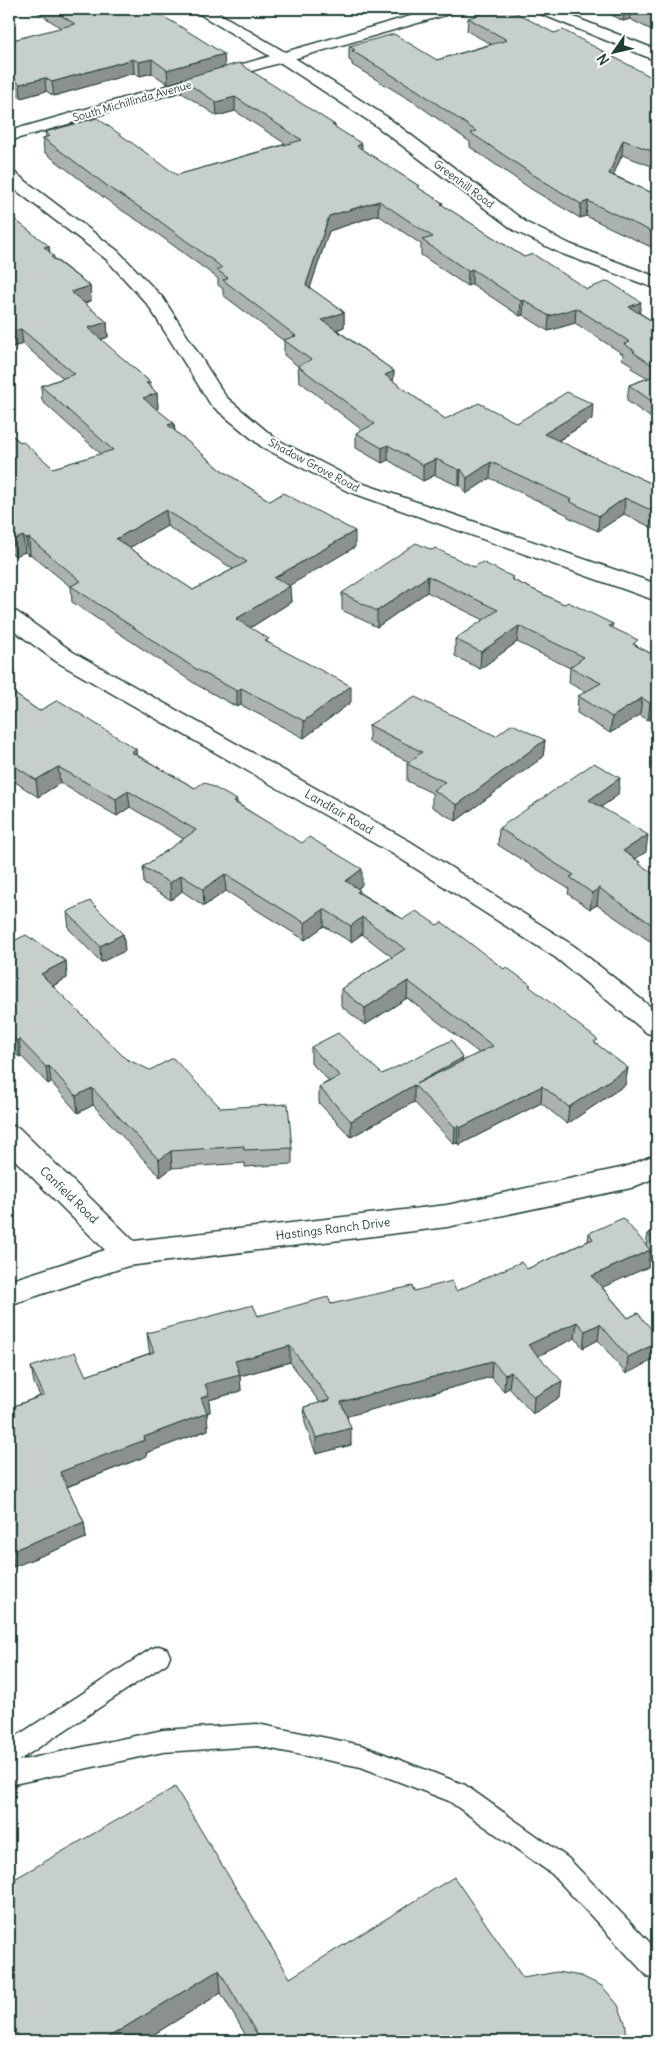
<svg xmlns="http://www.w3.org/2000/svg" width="666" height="2050" font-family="Delius,sans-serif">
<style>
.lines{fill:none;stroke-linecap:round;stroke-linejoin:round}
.service-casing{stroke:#1f3d34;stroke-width:3}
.minor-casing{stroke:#1f3d34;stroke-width:3}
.tertiary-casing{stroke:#1f3d34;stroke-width:3}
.primary-casing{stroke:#1f3d34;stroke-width:3}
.service{fill:#fff;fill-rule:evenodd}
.minor{fill:#fff;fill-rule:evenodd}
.tertiary{fill:#fff;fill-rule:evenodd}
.primary{fill:#fff;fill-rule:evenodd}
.wall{fill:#abb2af;stroke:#1f3d34;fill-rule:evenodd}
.shaded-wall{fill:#8b918f;stroke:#1f3d34}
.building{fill:#c7cfcc;stroke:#1f3d34;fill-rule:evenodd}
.labels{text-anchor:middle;stroke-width:4;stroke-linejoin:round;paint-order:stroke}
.far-street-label{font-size:11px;fill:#1f3d34;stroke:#fff}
.street-label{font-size:12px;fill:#1f3d34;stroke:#fff}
</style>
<rect width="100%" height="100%" fill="#fff"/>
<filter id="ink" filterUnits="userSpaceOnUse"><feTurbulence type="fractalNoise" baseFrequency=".02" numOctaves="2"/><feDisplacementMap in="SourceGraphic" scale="10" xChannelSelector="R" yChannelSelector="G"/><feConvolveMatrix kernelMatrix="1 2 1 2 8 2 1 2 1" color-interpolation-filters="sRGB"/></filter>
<g filter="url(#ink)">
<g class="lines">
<g class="service-casing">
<path id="service" d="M159 1646 167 1649 170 1656 167 1663 18 1761 163 1730 257 1724 361 1745 465 1785 568 1858 657 1950V1980L648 1977 552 1874 449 1801 361 1767 257 1746 163 1752 9 1785V1741L151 1649Z"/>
</g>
<g class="minor-casing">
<path id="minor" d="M533 9H554L657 50V61L536 12Z
M284 53 290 55 387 117 527 223 572 245 657 277V289L560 253 515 231 375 125 278 61 276 58 278 55Z
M9 172 15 173 118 251 163 298 226 397 276 439 361 483 654 583 657 585V601L347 491 262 447 211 405 148 305 106 259 9 185Z
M9 610 17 612 73 652 411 842 574 946 657 1012V1036L647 1033 556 958 393 854 57 662 9 627Z
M9 1125 19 1128 134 1241 447 1205 625 1167 657 1154V1177L631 1188 447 1227 128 1266 9 1305V1281L105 1250 9 1154Z"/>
</g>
<g class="tertiary-casing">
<path id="tertiary" d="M193 9H212L290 55 292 58 290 61H278L196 12Z"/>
</g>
<g class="primary-casing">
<path id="primary" d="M435 9H459L456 12 9 141V131Z"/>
</g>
<use href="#service" class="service"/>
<use href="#minor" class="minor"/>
<use href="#tertiary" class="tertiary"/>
<use href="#primary" class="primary"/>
</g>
<path class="wall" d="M33 9H150L225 67 335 125V127L362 150 419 186 418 188 443 203 442 205 524 257 587 289 640 313 657 324V422L627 401 629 385 648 378 631 368 632 365 622 359 623 354 575 323 548 331 523 315 520 316 472 284 467 286 421 255V244L378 215 329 231 310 288 344 312V327L337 330 394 371 393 381 445 419 517 423 592 419 558 441 657 486V530L624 514 598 531 568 517V515L490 478 466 494 460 485 459 486 435 475 423 481 388 460 382 463 356 448V433L362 430 299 381 298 366 284 355V341L223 295V289L218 285V279L216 277 151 229 115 206 44 152 43 138 46 137 45 132 177 175 286 144 235 111 217 116 182 93 181 80 168 84 152 73 140 76 134 73 54 96 46 91 21 98 9 89V41L61 28Z
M600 9H657V33L630 19 623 21Z
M468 18 554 33 657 80V168L622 155 613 175 657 195V248L655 247 653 248 586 216 580 218 531 189 470 147V142L417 104 352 65V62L349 60V46L437 60 491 44 467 31Z
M49 246 50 252 55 259 90 286 91 301 84 303 107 322 108 337 101 340 150 382 151 387 157 393 158 408 156 409 174 423 175 431 220 469 270 501 355 547 289 585 291 602 250 628 269 643 351 702 304 738 241 705 237 707 197 685 72 602 71 587 30 554 28 555 25 552 15 556 9 551V433L53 468 101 454 42 401 41 386 63 378 23 344 9 348ZM167 526 233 569 193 590 129 548Z
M432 550 474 567 513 577V580L564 604 613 624 612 628 637 646 657 657V719L653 717 648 720 640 715 610 733 577 713 578 696 586 692 569 683 570 668 517 642 480 669 455 656V639L484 620 427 592 377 627 342 610V593Z
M9 690 39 711 137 755 195 788 237 800V803L362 885 358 889 360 893 403 919 437 925 530 988 597 1045 628 1068 625 1085 567 1124 541 1103 459 1145 457 1143 454 1144 414 1102 351 1137 319 1103V1087L329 1081 311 1063V1047L382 1074 462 1058V1061L479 1053 407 998 365 1025 341 1006V989L392 957 362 934 351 942 324 926 305 940 226 891 204 906 182 891 171 900 144 884 143 867 184 839 130 807 117 816 60 783 38 797 9 778Z
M369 725 545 740 543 757 456 821 432 807V793L407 781V764L409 762 369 742Z
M618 795 601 807 646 852 635 859 640 862 639 864 657 876V946L597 905 590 909 568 894 569 889 498 845 499 828Z
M67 912 123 934 125 951 101 962 69 929Z
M9 943 66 961 67 978 53 986 126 1059 221 1108 292 1148V1164L245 1167V1163L172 1168 160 1177 93 1105 78 1113 51 1082 48 1084 21 1056 19 1057 9 1047Z
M657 1229V1263L650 1255 648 1267 602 1287 628 1318 638 1313 626 1374 598 1340 583 1348 575 1338 538 1356 560 1397 533 1414 509 1388 504 1391 491 1377 347 1416 351 1445 316 1454 305 1423 304 1407 320 1403 290 1362 240 1376 241 1391 209 1400 210 1412 207 1413 208 1430 146 1453 147 1456 67 1487 84 1522 86 1538 13 1567 9 1557V1408L40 1396 34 1383 31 1367 86 1376 150 1353 149 1349 147 1333 414 1291H456L527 1269 588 1241 589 1233 646 1245 648 1234Z
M9 1882 290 1978H523L626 2041H249L221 1993 143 2041H9Z"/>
<path class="shaded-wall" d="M624 9H631L630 19 623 21Z
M224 54 225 67 168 84 167 70Z
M133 59 134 73 54 96 52 82Z
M152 59V73L140 76 139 62Z
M45 78 46 91 21 98 20 84Z
M235 97V111L217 116 216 102Z
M623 140 622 155 608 188 609 174Z
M362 144V159L357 146Z
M379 201 378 215 329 231 306 300V285L329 216Z
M588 201 586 216 580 218 581 204Z
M657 232 655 247 653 248 654 233Z
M49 246 50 260 44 247Z
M472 269V284L467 286 468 271Z
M90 286 91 301 72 307 71 292Z
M524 300 523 315 520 316 521 301Z
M641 302 639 317 629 307Z
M576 308 575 323 548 331 549 316Z
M344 312V327L322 335V320Z
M107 322 108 337 89 343 88 328Z
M21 329 23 344 9 348V332Z
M394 371 393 386 385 375Z
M150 382 151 395 157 393 158 408 144 413 143 398 146 383Z
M593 404 592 419 543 450 544 434Z
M174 423 175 439 168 425Z
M388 445V460L382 463V448Z
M436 459 435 475 423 481V465Z
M491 462 490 478 466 494 467 478Z
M461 469 460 485 459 486V470Z
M625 498 624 514 598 531 599 516Z
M166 510 167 526 117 555 116 539Z
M355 531V547L275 594 274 578Z
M23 536 25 552 15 556 13 540Z
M29 538 30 554 28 555 26 539Z
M428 576 427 592 377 627V611Z
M290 586 291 602 237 636 236 619Z
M519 626 517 642 480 669 481 652Z
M13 666 15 682 9 685V668Z
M351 686V702L304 738V721Z
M241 688V705L237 707V691Z
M642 698 640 715 610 733 612 717Z
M655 700 653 717 648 720 650 703Z
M545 740 543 757 456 821 457 805Z
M136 749 138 765 131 752Z
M58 767 60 783 38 797 36 780Z
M620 778 618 795 587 817 589 800Z
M128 791 130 807 117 816 116 799Z
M648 835 646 852 621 868 623 851Z
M362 869V885L345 898 346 881Z
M225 874 226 891 204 906 203 889Z
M181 875 182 891 171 900 170 883Z
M599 888 597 905 590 909 592 893Z
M324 909V926L305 940V923Z
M362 917V934L351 942V926Z
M123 934 125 951 101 962 100 946Z
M66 961 67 978 43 991 41 974Z
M408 981 407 998 365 1025V1008Z
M19 1039 21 1056 19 1057 17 1041Z
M462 1058 461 1075 416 1084Z
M49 1066 51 1082 48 1084 46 1067Z
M628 1068 625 1085 567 1124 569 1107Z
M414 1085V1102L351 1137V1121Z
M542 1086 541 1103 459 1145 460 1128Z
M92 1088 93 1105 78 1113 76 1096Z
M458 1126 457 1143 454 1144 455 1127Z
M171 1151 172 1168 160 1177 159 1160Z
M650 1250 648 1267 590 1293 592 1276Z
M577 1322 575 1338 526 1362 528 1345Z
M600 1324 598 1340 583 1348 585 1331Z
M657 1343V1358L626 1374 628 1357Z
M290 1346V1362L240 1376 241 1391 209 1400 210 1412 202 1414 201 1398 205 1384 235 1361Z
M492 1361 491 1377 341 1418V1402Z
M511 1372 509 1388 504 1391 505 1375Z
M562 1381 560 1397 533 1414 534 1397Z
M207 1413 208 1430 146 1453 147 1456 63 1488 60 1472 144 1437Z
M351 1428V1445L316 1454V1438Z
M84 1522 86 1538 13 1567 11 1551Z
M219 1970 221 1993 143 2041H102Z"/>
<path class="building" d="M51 9H150L178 25 224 54 167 70 152 59 139 62 133 59 52 82 45 78 20 84 9 76V41L75 24Z
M499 9H509L554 33 563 30 657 80V153L623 140 609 174 657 195V233H654L588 201 581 204 532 174 471 133 476 131 417 90 352 51 355 50 349 46 394 34 437 60 507 40 468 18Z
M638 9H657V18Z
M239 63 335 125H332L362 144 357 146 419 186 417 187 443 203 441 204 524 257 533 254 587 289 608 281 641 302 629 307 657 324V368L633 352 635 351 624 344 630 342 576 308 549 316 524 300 521 301 472 269 468 271 422 240 433 237 379 201 329 216 306 285 344 312 322 320 394 371 385 375 445 419 479 403 517 423 567 392 593 404 544 434 657 486V513L625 498 599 516 569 501 572 500 491 462 467 478 461 469 459 470 436 459 423 465 388 445 382 448 356 433 375 424 298 366 311 360 284 340 296 336 223 280 228 278 217 270 222 268 215 262 150 214 114 191 43 138 50 136 45 132 97 118 177 175 302 140 235 97 216 102 181 79Z
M9 215 49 246 44 247 54 256 51 257 90 286 71 292 107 322 88 328 150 382 146 383 157 393 143 398 174 423 168 425 220 469 270 501 283 493 355 531 274 578 290 586 236 619 269 639 265 641 351 686 304 721 241 688 237 691 196 669 71 586 81 581 29 538 26 539 23 536 13 540 9 536V433L20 442 22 441 53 468 113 450 41 386 75 374 21 329 9 332ZM166 510 247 562 193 590 116 539Z
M657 375V405L629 385Z
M416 543 432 550 435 548 474 567 482 562 513 577 511 579 564 604 568 602 613 624 609 626 638 640 633 644 657 657V702L655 700 650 703 642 698 612 717 578 696 601 683 570 667 584 657 519 626 481 652 455 639 498 610 428 576 377 611 342 593Z
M9 663 13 666 9 668Z
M9 690 39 711 58 700 136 749 131 752 195 788 204 782 237 800 234 802 302 843 309 837 362 869 346 881 360 890 357 892 403 919 416 911 437 925 442 922 504 969 506 967 531 985 529 986 598 1040 594 1042 628 1068 569 1107 542 1086 460 1128 458 1126 455 1127 414 1085 351 1121 319 1087 340 1076 311 1047 338 1033 382 1074 452 1040 462 1058 416 1084 493 1046 408 981 365 1008 341 989 405 949 362 917 351 926 324 909 305 923 225 874 203 889 181 875 170 883 143 867 196 830 128 791 116 799 58 767 36 780 9 762Z
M415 697 496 736 512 724 545 740 457 805 433 790 445 782 407 764 422 752 369 725Z
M594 763 620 778 589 800 648 835 623 851 640 862 638 863 657 876V928L599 888 592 893 570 877 574 875 499 828Z
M90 901 123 934 100 946 67 912Z
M26 935 66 961 41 974 126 1059 150 1070 173 1058 221 1108 288 1104 292 1148 244 1150V1146L171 1151 159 1160 92 1088 76 1096 49 1066 46 1067 19 1039 17 1041 9 1033V943Z
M623 1218 650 1250 592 1276 628 1318 638 1313 657 1336V1343L628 1357 600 1324 585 1331 577 1322 528 1345 562 1381 534 1397 511 1372 505 1375 492 1361 341 1402 351 1428 316 1438 304 1407 330 1400 290 1346 235 1361 240 1375 205 1384 209 1395 201 1398 207 1413 144 1437 145 1440 60 1472 84 1522 11 1551 9 1547V1408L44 1395 31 1367 75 1352 86 1376 154 1352 147 1333 253 1305 258 1316 328 1297 331 1304 412 1286 414 1291 452 1281 456 1291 521 1262 527 1269 593 1239 589 1233Z
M657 1229V1244L648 1234Z
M175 1787 290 1978 454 1877 523 1978 557 1972 581 1976 602 1986 618 2005 626 2025V2041H261L219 1970 102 2041H9V1882Z"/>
</g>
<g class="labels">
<g class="far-street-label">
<text transform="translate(132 101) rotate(-16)" y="4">South Michillinda Avenue</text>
<text transform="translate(464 184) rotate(37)" y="4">Greenhill Road</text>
<text transform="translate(314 465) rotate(28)" y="4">Shadow Grove Road</text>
</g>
<g class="street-label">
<text transform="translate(339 812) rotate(30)" y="4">Landfair Road</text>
<text transform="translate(69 1195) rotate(44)" y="4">Canfield Road</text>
<text transform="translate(333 1229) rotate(-7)" y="4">Hastings Ranch Drive</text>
</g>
</g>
<rect width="666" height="2050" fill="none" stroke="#fff" stroke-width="30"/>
<rect x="15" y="15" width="636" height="2020" fill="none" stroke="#1f3d34" stroke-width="2" filter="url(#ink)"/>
<g transform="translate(614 52) rotate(236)" stroke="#ffffff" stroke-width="4" paint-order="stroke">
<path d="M0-4L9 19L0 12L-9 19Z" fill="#1f3d34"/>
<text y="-8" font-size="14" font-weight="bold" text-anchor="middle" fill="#1f3d34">N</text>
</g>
</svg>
